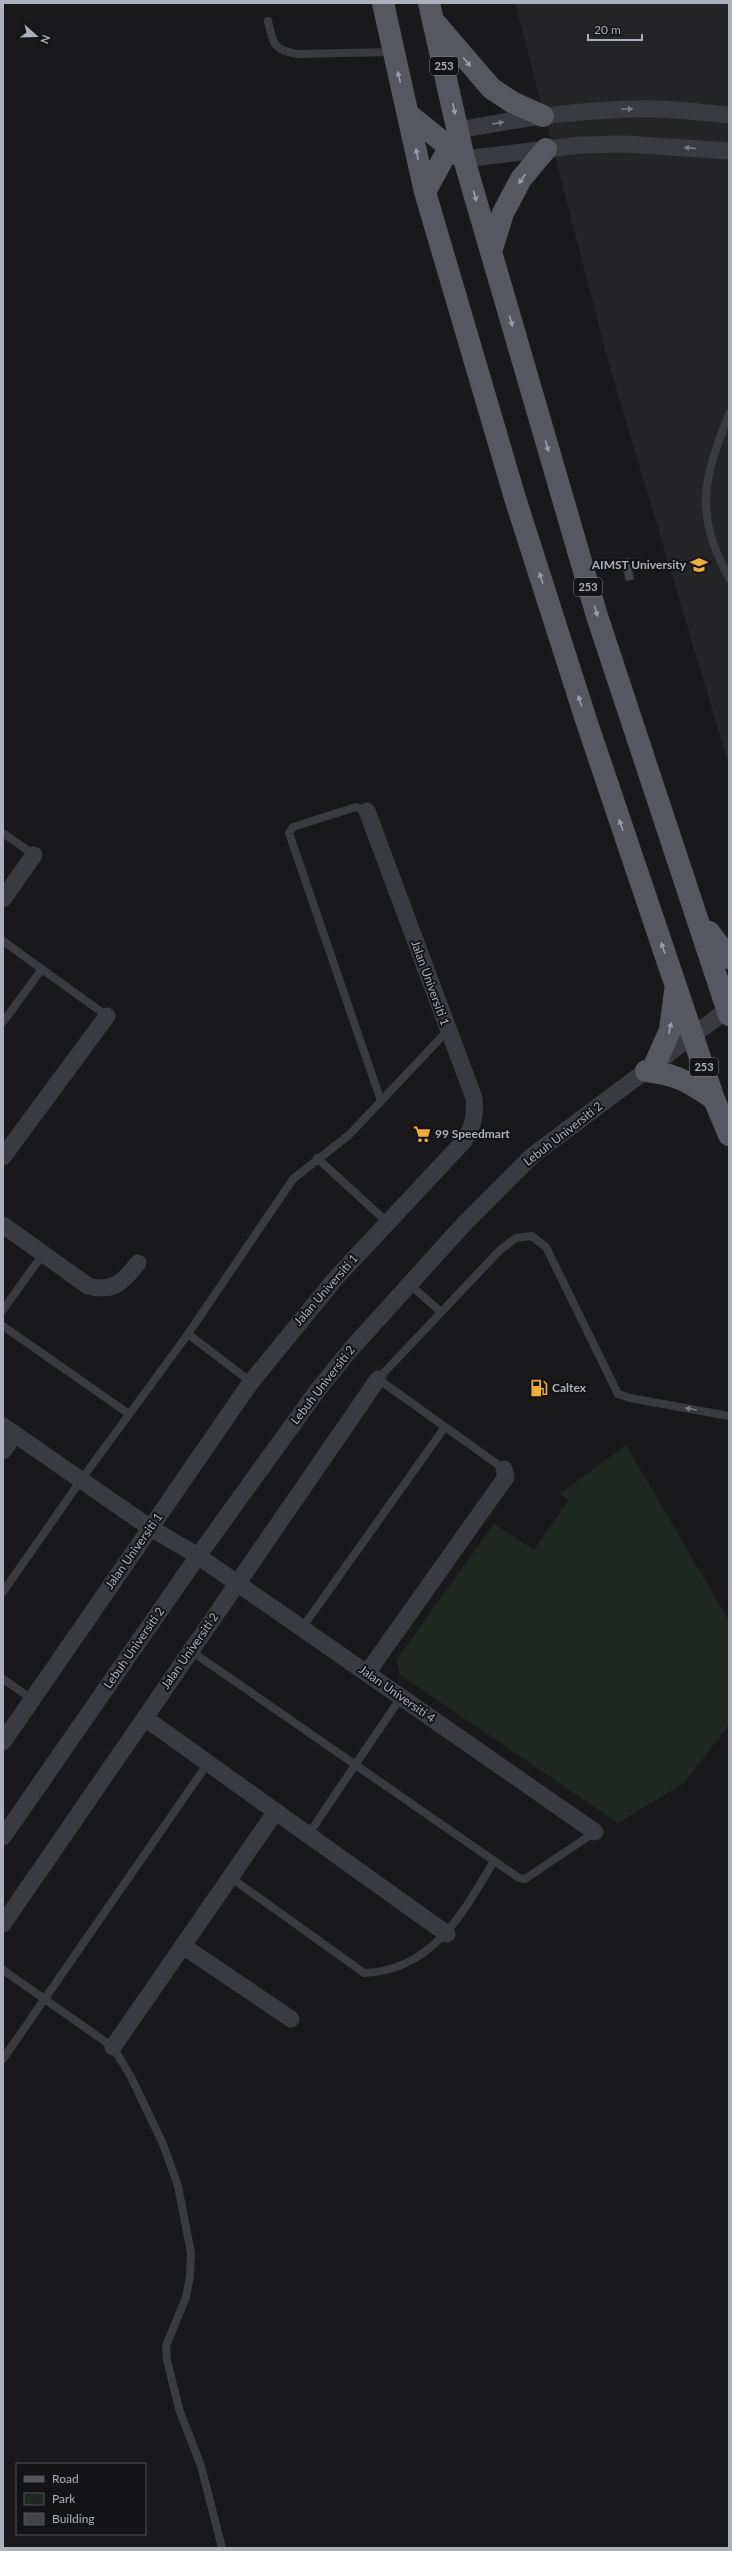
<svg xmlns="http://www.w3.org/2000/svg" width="732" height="2551" font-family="Lato,sans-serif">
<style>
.built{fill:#252528}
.green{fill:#202921}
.building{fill:#434448;stroke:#333337}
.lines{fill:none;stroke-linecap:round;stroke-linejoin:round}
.service{stroke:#3a3b40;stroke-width:8}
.minor{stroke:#3a3b40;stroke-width:17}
.primary{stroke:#56585f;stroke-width:22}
.oneway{fill:#9a9ea8}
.oneway2{fill:#787b83}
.labels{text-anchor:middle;stroke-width:4;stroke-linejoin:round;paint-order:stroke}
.shield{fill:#141416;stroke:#7e8189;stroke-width:1}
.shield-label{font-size:11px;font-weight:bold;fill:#abb0ba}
.poi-label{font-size:12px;font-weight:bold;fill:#abb0ba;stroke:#141416;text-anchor:start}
.street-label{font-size:12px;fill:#abb0ba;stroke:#141416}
</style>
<rect width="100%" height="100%" fill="#19191b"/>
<path class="built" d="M515 3H729V766L609 364Z"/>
<path class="green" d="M626 1445 729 1621V1725L684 1783 618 1823 399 1674 397 1659 494 1524 534 1550 568 1501 561 1493Z"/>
<path class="building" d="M629 558 634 579 626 581 621 560Z"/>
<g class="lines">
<path class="service" d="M268 21C273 43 273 50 297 54L392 52
M729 414C703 480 694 513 729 578
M367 811 356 807 293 827 289 833 381 1101
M3 833 34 855
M3 941 107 1016
M3 1022 42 969
M317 1158 387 1222
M408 1283 441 1312
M3 1310 43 1254
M3 1326 129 1414
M188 1334 251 1382
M504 1469 378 1379 500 1250 516 1238 532 1236 546 1247 618 1394 630 1398 729 1416
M3 1592 81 1480 188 1334 293 1179 349 1135 448 1030
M302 1628 445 1427
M191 1651 519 1878 525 1879 595 1832
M3 1679 32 1699
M308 1835 401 1697
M230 1877 364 1973C432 1971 463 1913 494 1861
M3 1970 113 2047 131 2077 163 2144 178 2186 191 2253 190 2277 186 2297 166 2346 167 2360 179 2409 201 2466 222 2548
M3 2059 208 1763"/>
<path class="minor" d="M459 130C523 118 588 108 653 109 678 109 704 113 729 115
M464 159 580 145 625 144 729 151
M3 899 34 855
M3 1157 107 1016
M3 1225 88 1286C113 1293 123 1282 138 1263
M3 1426 149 1527 198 1556 595 1832
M3 1451 15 1434
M367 1673 506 1477 504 1469
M145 1718 447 1934
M3 1742 251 1382 336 1278 464 1141C473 1126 476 1116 474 1098L367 811
M3 1837 198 1556 317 1391 351 1349 464 1224 533 1155 727 1010
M3 1924 378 1379
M183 1946 291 2019
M113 2047 276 1811"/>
<path class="primary" d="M383 3 425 192 515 498 587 723 714 1099 729 1135
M429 3 464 159 597 616 729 1015
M437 25 491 88 512 102 543 116
M408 114 464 159
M425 192 456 135
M491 252 503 213 521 179 546 149
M709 932 729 958
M655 1064 670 1030 675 991
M646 1071C676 1074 689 1082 714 1099"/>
</g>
<defs><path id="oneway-solid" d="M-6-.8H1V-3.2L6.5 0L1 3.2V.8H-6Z"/></defs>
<g class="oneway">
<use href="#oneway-solid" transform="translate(467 62) rotate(50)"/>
<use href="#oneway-solid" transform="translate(399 77) rotate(-104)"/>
<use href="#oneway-solid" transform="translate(454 109) rotate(77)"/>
<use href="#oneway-solid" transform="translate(417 154) rotate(-102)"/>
<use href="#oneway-solid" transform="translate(522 179) rotate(124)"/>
<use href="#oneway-solid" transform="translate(475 196) rotate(74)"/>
<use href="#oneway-solid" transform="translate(511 321) rotate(74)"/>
<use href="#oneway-solid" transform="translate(547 446) rotate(74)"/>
<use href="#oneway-solid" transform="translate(541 578) rotate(-108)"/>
<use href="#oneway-solid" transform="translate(596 611) rotate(74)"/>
<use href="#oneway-solid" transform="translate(580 701) rotate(-108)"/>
<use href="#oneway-solid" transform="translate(621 825) rotate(-109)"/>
<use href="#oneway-solid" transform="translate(663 948) rotate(-109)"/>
<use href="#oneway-solid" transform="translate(670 1028) rotate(-77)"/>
</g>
<g class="oneway2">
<use href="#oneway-solid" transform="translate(627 109) rotate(-2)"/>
<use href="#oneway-solid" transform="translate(498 123) rotate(-9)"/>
<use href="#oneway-solid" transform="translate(690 148) rotate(-175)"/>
<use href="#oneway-solid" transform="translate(691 1409) rotate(-170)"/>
</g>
<defs>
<g id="university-bare" transform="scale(1.38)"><path d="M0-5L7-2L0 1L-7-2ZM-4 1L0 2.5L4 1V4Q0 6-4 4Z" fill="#efab3c" stroke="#141416" stroke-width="2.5" paint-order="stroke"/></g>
<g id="supermarket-bare" transform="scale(1.38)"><path d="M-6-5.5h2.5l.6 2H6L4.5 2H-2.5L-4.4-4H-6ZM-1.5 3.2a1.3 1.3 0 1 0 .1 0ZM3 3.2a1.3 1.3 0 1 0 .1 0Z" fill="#efab3c" stroke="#141416" stroke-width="2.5" paint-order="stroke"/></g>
<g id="fuel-bare" transform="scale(1.38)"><path d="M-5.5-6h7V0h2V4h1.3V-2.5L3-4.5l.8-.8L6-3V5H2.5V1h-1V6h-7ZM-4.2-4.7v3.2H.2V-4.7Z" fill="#efab3c" stroke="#141416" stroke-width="2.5" paint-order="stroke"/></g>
</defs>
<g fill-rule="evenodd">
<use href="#university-bare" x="699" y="565"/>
<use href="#supermarket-bare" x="422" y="1134"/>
<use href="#fuel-bare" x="539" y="1388"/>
</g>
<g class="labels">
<g class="shield">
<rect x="430" y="57" width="28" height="18" rx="3"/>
<rect x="574" y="578" width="28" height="18" rx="3"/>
<rect x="690" y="1058" width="28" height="18" rx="3"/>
</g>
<g class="shield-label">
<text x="444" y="70">253</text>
<text x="588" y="591">253</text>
<text x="704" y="1071">253</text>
</g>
<g class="poi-label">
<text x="686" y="569" text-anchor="end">AIMST University</text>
<text x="435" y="1138">99 Speedmart</text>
<text x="552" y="1392">Caltex</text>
</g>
<g class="street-label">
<text transform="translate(430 983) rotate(70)" y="4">Jalan Universiti 1</text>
<text transform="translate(563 1134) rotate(-38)" y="4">Lebuh Universiti 2</text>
<text transform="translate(326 1290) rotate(-49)" y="4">Jalan Universiti 1</text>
<text transform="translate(323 1385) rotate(-52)" y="4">Lebuh Universiti 2</text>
<text transform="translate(134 1551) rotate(-55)" y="4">Jalan Universiti 1</text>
<text transform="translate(134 1648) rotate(-55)" y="4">Lebuh Universiti 2</text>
<text transform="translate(190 1651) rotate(-55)" y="4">Jalan Universiti 2</text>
<text transform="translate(397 1694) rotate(35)" y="4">Jalan Universiti 4</text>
</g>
</g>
<rect width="732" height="2551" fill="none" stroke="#abb0ba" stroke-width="8"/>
<rect x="16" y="2463" width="130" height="72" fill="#141416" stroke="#505258"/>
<rect x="24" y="2476" width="20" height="6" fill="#56585f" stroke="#505258"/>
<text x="52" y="2483" font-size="12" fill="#abb0ba">Road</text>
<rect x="24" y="2493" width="20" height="12" fill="#202921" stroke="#505258"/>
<text x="52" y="2503" font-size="12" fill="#abb0ba">Park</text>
<rect x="24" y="2513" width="20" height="12" fill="#434448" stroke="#505258"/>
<text x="52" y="2523" font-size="12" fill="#abb0ba">Building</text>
<g transform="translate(36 36) rotate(110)" stroke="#141416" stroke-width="3" paint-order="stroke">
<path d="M0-3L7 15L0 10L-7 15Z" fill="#abb0ba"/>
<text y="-6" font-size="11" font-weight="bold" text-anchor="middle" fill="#abb0ba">N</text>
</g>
<path d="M588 34v6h54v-6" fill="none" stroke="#abb0ba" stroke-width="2"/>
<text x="594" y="34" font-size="12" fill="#abb0ba" stroke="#141416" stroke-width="3" paint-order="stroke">20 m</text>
</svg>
